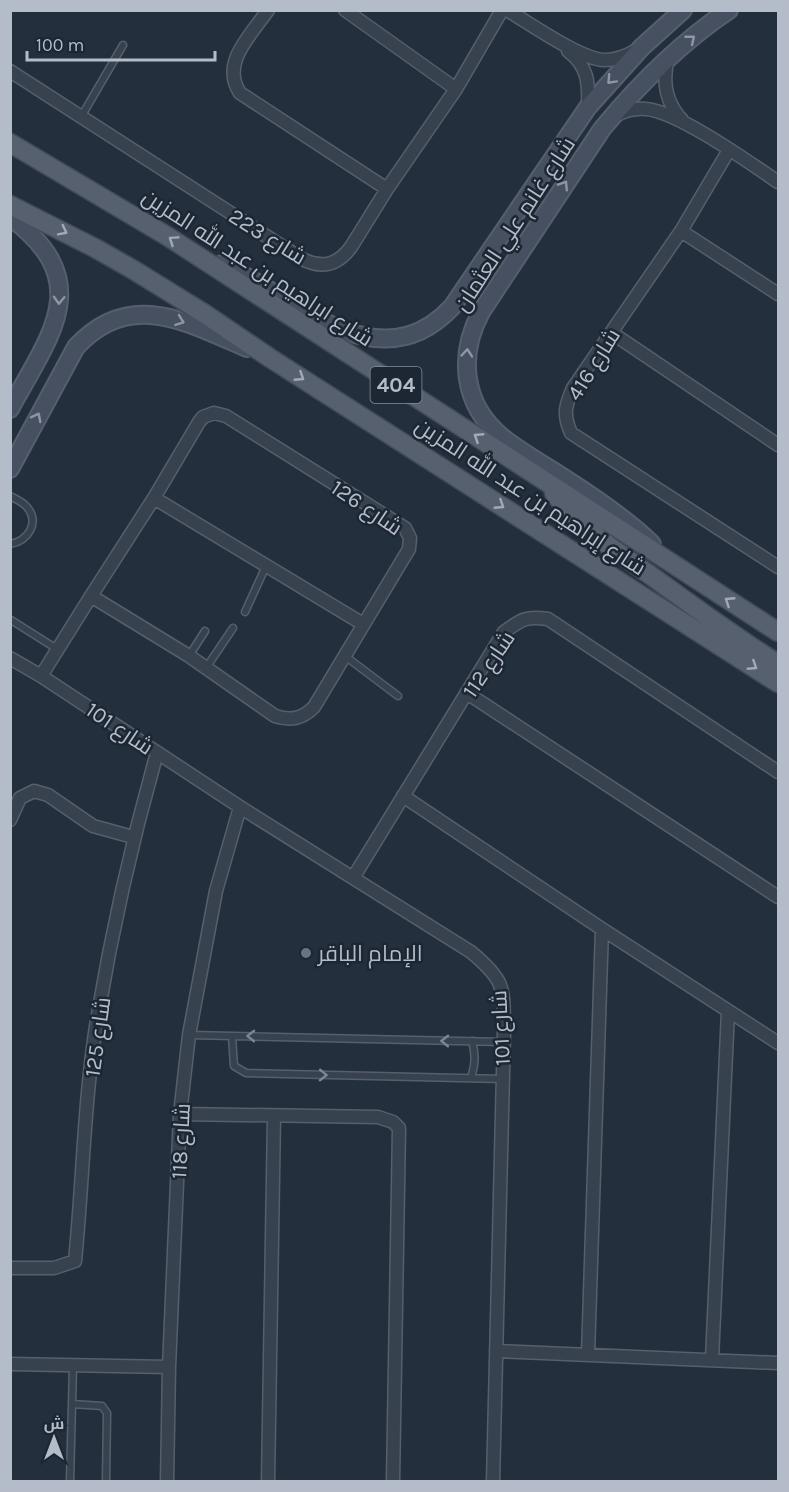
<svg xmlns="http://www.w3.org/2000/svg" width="789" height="1492" font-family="Karla,Cairo,sans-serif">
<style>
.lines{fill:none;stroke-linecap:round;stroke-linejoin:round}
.lane-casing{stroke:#565f6c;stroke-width:9}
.street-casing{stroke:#565f6c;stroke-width:15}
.secondary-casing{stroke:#565f6c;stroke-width:20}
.primary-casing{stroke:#414a57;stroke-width:21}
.lane{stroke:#38414e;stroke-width:6}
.street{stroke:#38414e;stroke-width:12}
.secondary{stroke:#465061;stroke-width:16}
.primary{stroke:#56606e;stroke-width:18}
.oneway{stroke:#8e96a5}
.oneway2{stroke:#a1aab7}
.oneway3{stroke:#7c8592}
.worship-dot{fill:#6b7280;stroke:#1d2633;stroke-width:2}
.labels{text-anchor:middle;stroke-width:5;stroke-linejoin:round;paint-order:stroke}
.shield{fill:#1d2633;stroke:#878f9c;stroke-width:1.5}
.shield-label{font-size:21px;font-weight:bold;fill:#b4bcc9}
.street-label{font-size:22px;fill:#b4bcc9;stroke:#1d2633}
.poi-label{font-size:22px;fill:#b4bcc9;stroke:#1d2633;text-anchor:start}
</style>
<rect width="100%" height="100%" fill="#242f3e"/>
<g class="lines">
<g class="lane-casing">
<path id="lane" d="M81 117 123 45
M10 496C16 499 23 502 27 507 40 523 28 541 10 544
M245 612 266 566
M11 620 57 649
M189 656 205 631
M345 656 398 696
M206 668 233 628
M190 1035 503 1042
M232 1036 234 1066 246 1073 503 1079
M471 1078C475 1065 476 1055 472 1041
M72 1404 102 1406 107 1413 106 1482
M70 1482 73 1365"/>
</g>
<g class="street-casing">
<path id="street" d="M268 10C251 35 220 63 240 93L387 189
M345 10 456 89
M507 10C529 23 580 59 604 60 615 60 625 57 635 51
M568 51C588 66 589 83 588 107
M668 58C662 81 666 103 682 120
M10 71 302 259C322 269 338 265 351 247L387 189 456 89 502 10
M615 116C624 111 635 108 646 109 677 111 750 163 778 182
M729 150 681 231 573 388C565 406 563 415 571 433L778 567
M681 231 778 294
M612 333 778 445
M214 413 226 416 405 528 410 538 409 549 314 707C302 719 291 721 275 716L189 656 91 596 154 498 199 422 203 417Z
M154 498 363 624
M10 658 41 676 240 807 471 952C507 982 503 988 504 1032L493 1482
M41 676 91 596
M467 693 778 897
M403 796 602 929 778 1043
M10 820 20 798 34 791 48 795 93 826 133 837
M353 878 504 632C522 619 526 616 548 619L778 772
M180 1114 378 1117 393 1122 399 1128 393 1482
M10 1268H54L75 1261C83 1181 84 1099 97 1020 112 930 132 841 157 753
M496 1351 778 1363
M588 1354 602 929
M712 1359 728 1011
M10 1364 169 1367
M167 1482 169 1367 180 1114 189 1035 216 891 240 807
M268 1482 274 1116"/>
</g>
<g class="secondary-casing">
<path id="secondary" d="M10 217C98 282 49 336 10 409
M222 264C293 296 378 386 452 307L588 107 642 47 683 10
M10 469 76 347C130 288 188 323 247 348
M652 544C629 521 595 498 567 480 546 466 522 453 502 437 462 404 458 355 481 312L602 129C639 84 680 43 729 10"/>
</g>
<g class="primary-casing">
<path id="primary" d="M10 143 167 236 778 632
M10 205 95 248 132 269 205 314 270 358 778 683
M554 493C581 529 617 552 653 577 694 607 735 637 778 664"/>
</g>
<use href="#lane" class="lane"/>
<use href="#street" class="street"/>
<use href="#secondary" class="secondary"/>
<use href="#primary" class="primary"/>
</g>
<defs><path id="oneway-chevron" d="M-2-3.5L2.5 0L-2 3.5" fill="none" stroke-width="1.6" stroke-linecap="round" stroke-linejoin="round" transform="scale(1.5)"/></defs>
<g class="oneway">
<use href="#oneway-chevron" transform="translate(691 39) rotate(-39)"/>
<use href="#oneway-chevron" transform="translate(611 80) rotate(133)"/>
<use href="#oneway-chevron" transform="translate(564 185) rotate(-57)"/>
<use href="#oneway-chevron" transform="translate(59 300) rotate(92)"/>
<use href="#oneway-chevron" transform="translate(180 321) rotate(20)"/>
<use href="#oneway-chevron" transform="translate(467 353) rotate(-85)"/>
<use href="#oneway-chevron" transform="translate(37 417) rotate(-63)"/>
</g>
<g class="oneway2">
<use href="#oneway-chevron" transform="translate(63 231) rotate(27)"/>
<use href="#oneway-chevron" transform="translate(173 240) rotate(-146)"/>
<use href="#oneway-chevron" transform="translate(300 377) rotate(33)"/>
<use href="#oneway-chevron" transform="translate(478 437) rotate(-147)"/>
<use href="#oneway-chevron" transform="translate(500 505) rotate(33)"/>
<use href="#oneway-chevron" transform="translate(729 601) rotate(-147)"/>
<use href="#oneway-chevron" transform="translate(753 666) rotate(33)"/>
</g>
<g class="oneway3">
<use href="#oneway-chevron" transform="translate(251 1036) rotate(-179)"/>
<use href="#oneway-chevron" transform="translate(445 1041) rotate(-179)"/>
<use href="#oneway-chevron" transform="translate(323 1075) rotate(1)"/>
</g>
<circle class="worship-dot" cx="306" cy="953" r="6"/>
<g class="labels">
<rect class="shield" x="370.5" y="367" width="51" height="36" rx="4.5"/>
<g class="shield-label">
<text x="396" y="392">404</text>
</g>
<g class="street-label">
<text transform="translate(514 224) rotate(-57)" y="8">شارع غانم علي العثمان</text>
<text transform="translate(268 236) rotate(32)" y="8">شارع 223</text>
<text transform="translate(258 267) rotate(33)" y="8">شارع ابراهيم بن عبد الله المزين</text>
<text transform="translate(593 364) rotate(-58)" y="8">شارع 416</text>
<text transform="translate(531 496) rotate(33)" y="8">شارع إبراهيم بن عبد الله المزين</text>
<text transform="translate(367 507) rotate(34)" y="8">شارع 126</text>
<text transform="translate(488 664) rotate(-56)" y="8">شارع 112</text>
<text transform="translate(120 728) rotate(34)" y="8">شارع 101</text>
<text transform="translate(500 1028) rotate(-93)" y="8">شارع 101</text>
<text transform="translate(97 1037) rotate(-82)" y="8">شارع 125</text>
<text transform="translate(180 1141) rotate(-87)" y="8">شارع 118</text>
</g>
<g class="poi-label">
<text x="318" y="961">الإمام الباقر</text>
</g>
</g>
<rect width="789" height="1492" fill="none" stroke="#b4bcc9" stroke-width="24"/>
<g transform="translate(54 1438)" stroke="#1d2633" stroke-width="4.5" paint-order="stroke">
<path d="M0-4.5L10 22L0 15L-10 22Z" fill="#b4bcc9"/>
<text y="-9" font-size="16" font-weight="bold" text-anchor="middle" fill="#b4bcc9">ش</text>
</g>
<path d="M27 51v9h188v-9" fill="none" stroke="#b4bcc9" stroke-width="3"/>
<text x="36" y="51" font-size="18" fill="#b4bcc9" stroke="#1d2633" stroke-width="4.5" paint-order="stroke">100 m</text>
</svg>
